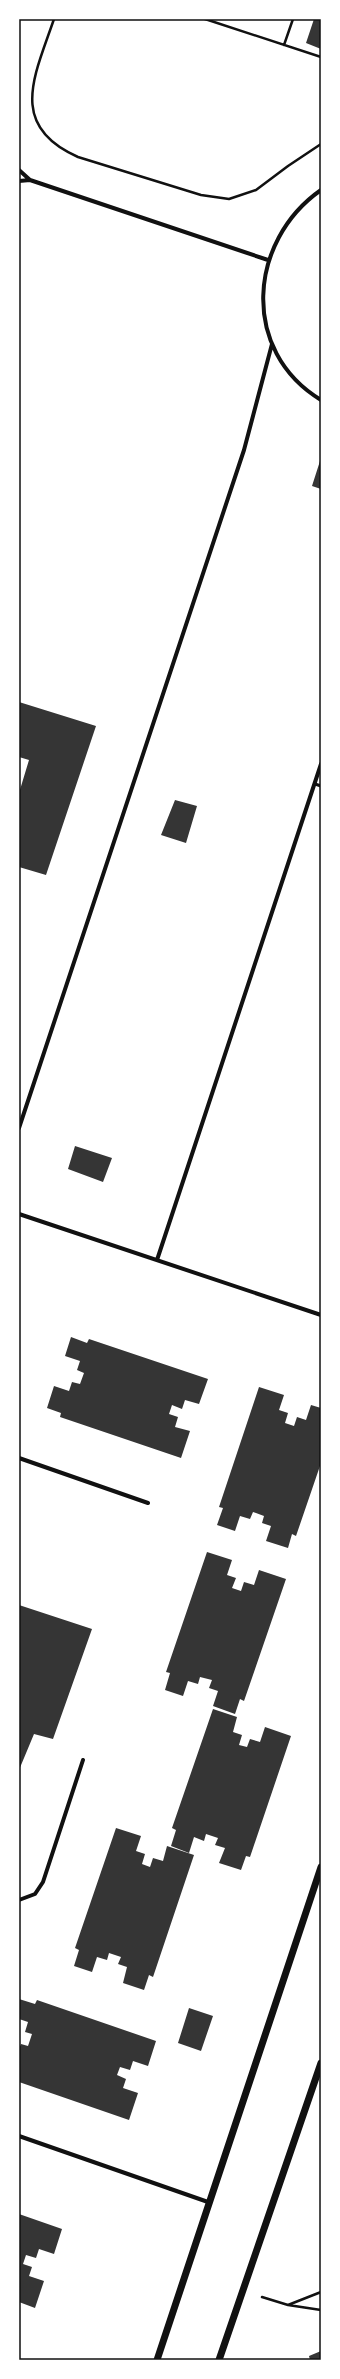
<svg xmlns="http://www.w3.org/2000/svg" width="340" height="2379" font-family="'PT Sans',sans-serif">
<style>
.building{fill:#353535}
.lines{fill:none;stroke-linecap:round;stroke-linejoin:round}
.path{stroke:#111;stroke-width:2.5}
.service{stroke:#111;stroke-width:3}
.minor{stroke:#111;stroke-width:4}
.tertiary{stroke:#111;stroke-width:7}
.neatline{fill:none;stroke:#111;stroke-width:1.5}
</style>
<rect width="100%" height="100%" fill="#fff"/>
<path class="building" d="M314 19H321V49L306 43Z
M320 461H321V489L312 486Z
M19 702 96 726 46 875 19 867V793L29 760 19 757Z
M175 800 197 806 186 843 161 835Z
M75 1146 112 1158 103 1182 68 1169Z
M71 1337 87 1343 89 1339 208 1379 199 1404 185 1400 182 1409 172 1405 169 1414 178 1417 175 1427 190 1431 181 1458 60 1417 61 1413 47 1408 54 1386 69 1391 72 1382 80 1384 84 1373 77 1370 80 1361 65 1356Z
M259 1387 284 1395 279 1410 288 1413 285 1423 294 1426 297 1417 306 1420 311 1405 321 1408V1463L296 1536 292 1534 288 1548 266 1541 271 1526 262 1523 264 1516 253 1512 250 1519 240 1516 235 1531 217 1525 223 1508 219 1507Z
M207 1552 232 1560 227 1575 236 1578 232 1588 241 1591 244 1582 254 1585 259 1570 286 1579 244 1701 240 1699 235 1714 213 1706 218 1691 209 1688 212 1680 200 1677 198 1684 188 1681 183 1696 165 1690 170 1673 166 1672Z
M19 1605 92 1629 53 1739 34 1734 19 1770Z
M213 1709 237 1717 233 1732 242 1735 239 1745 247 1747 250 1739 260 1742 265 1727 291 1736 250 1857 246 1856 241 1870 219 1863 225 1848 215 1845 218 1838 206 1834 204 1841 194 1837 189 1853 171 1846 176 1830 172 1828Z
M116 1828 141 1836 136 1851 145 1854 142 1864 150 1867 153 1858 163 1861 167 1846 194 1855 153 1977 149 1975 144 1990 123 1983 127 1967 118 1964 121 1957 109 1953 107 1960 97 1957 92 1972 74 1966 79 1950 75 1948Z
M19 1999 35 2004 37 2000 156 2041 148 2066 133 2061 130 2070 120 2067 117 2075 126 2079 123 2088 138 2093 129 2120 19 2082V2049L21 2044 28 2046 32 2034 25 2032 28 2022 19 2019Z
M189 2008 213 2016 201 2051 178 2043Z
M19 2214 62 2229 54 2254 39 2249 36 2258 26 2255 23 2264 32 2267 29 2276 44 2281 35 2308 19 2302Z
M321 2351V2360H310L309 2356Z"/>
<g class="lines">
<path class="path" d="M54 19C35 75 7 126 78 157L201 195 229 199 256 190 288 166 321 144
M205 19 321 57
M284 45 293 19
M262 2297 288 2305 321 2310
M288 2305 321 2292"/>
<path class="service" d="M315 784 321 786"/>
<path class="minor" d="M19 170 30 180 268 260
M19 181 30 180
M321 190C248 241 240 351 321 400
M19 1128 244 450 272 344
M19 1214 321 1315
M157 1260 321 764
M19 1458 148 1503
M19 1900 35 1894 43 1882 83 1760
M19 2136 208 2202"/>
<path class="tertiary" d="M157 2360 321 1867
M219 2360 321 2063"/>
</g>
<rect width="340" height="2379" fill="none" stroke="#ffffff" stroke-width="40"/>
<rect x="20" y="20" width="300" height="2339" class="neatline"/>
</svg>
